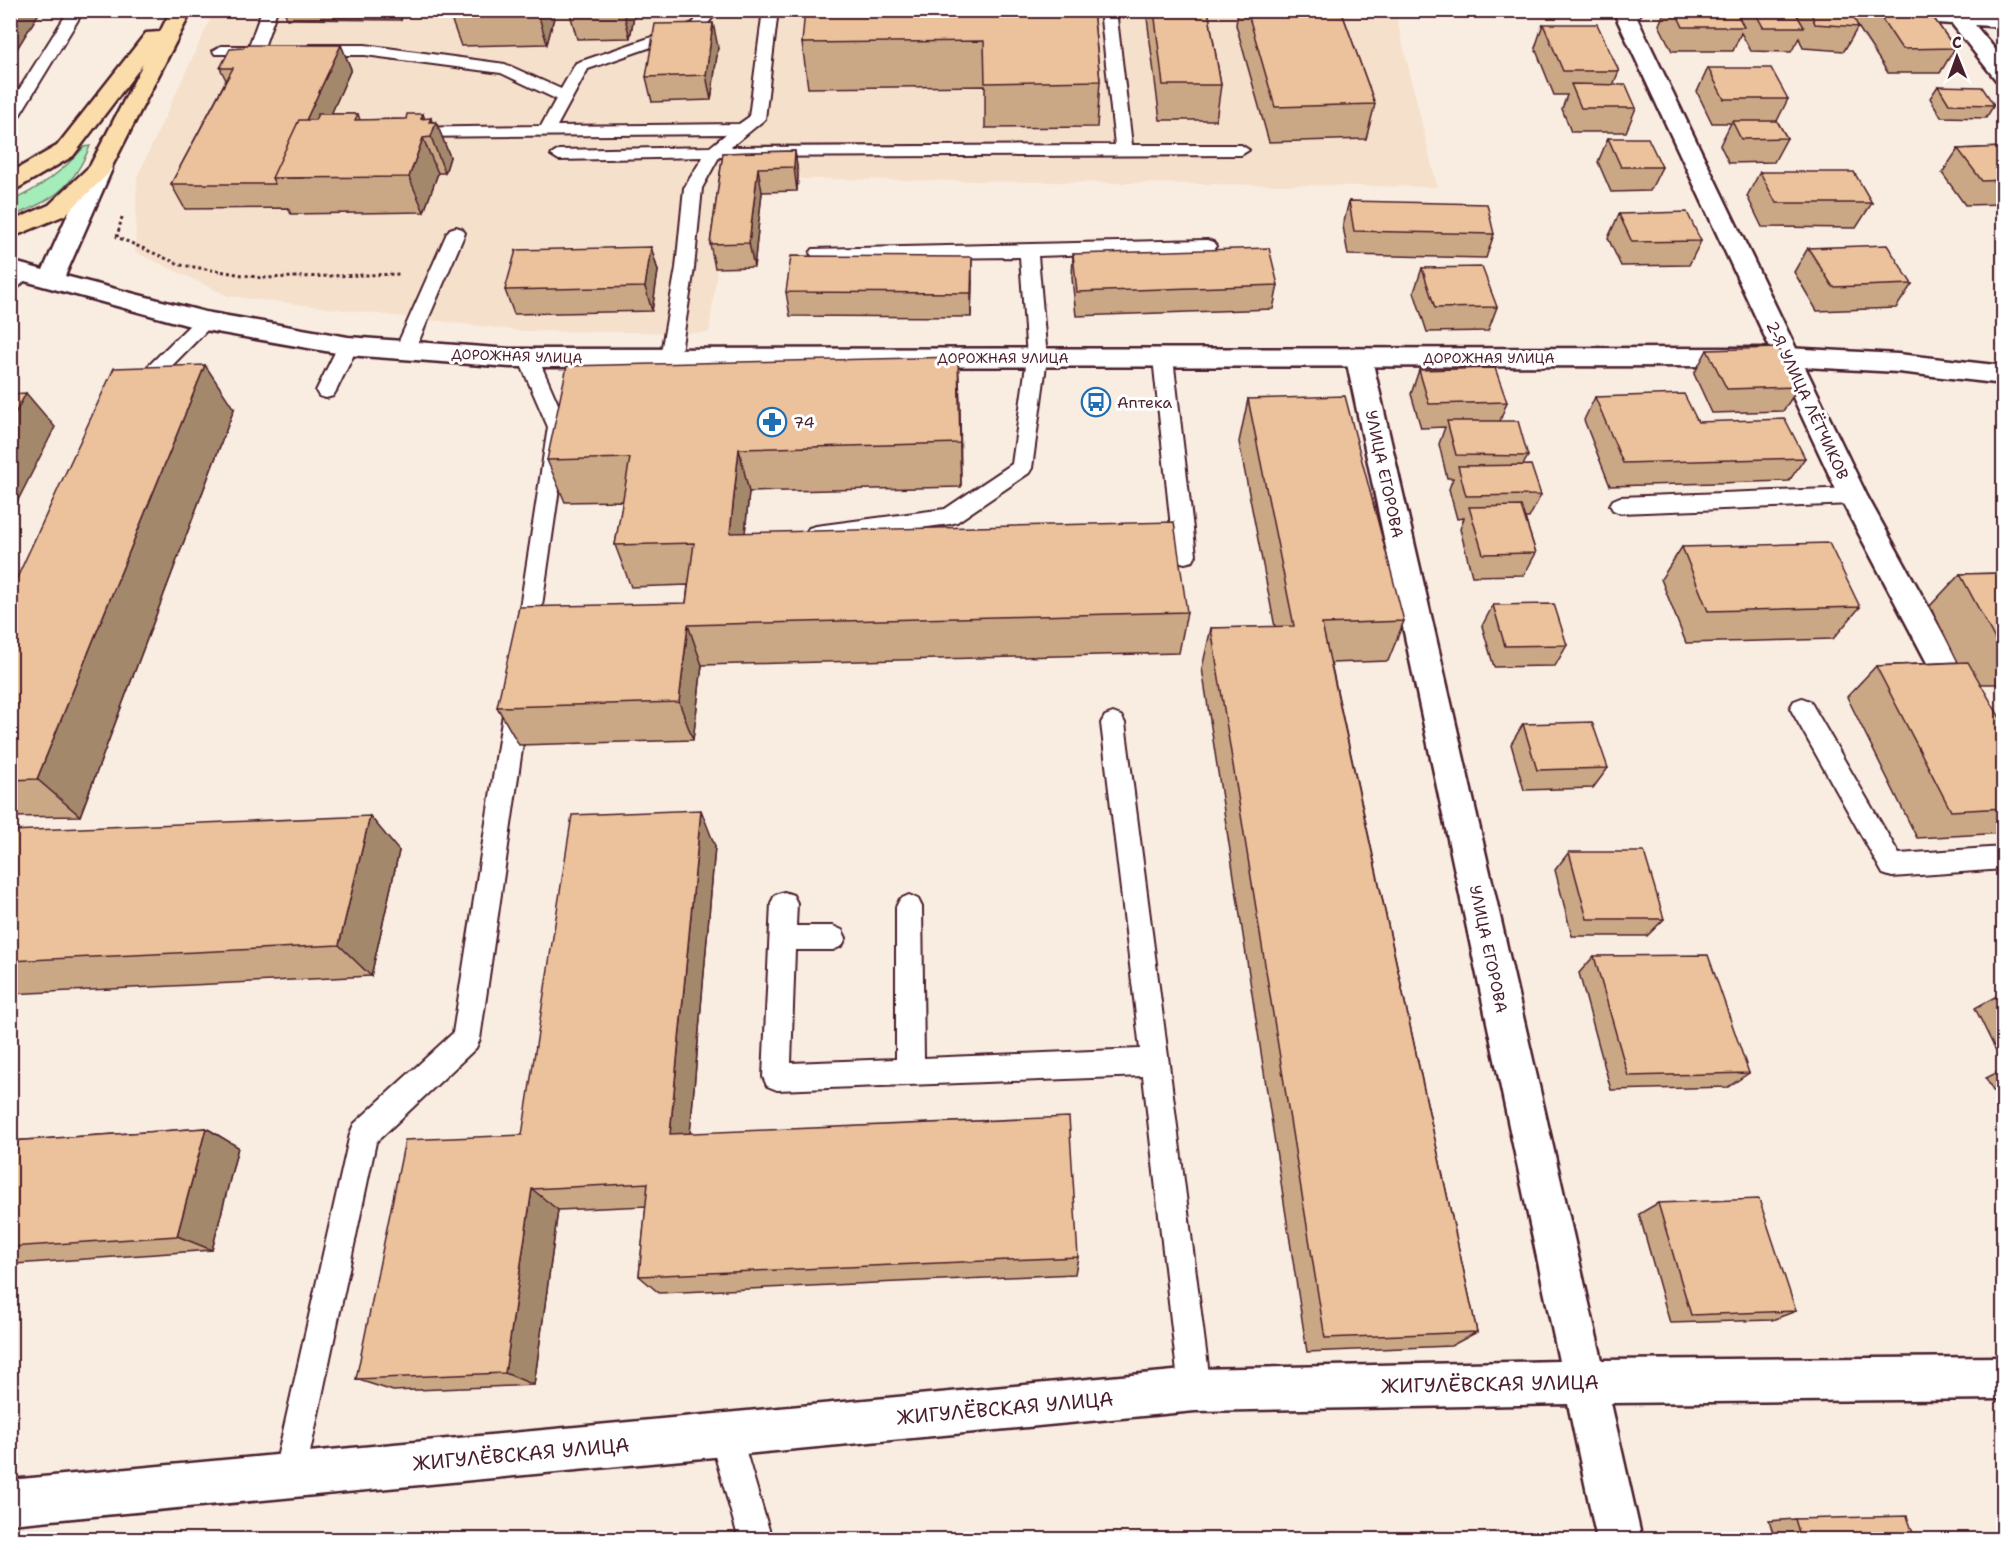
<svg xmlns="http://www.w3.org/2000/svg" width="2014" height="1550" font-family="'Shantell Sans',sans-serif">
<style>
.built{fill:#f5e0cc}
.green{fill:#a4ecba;stroke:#778672;stroke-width:1.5}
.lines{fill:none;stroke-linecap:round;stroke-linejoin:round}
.service-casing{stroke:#4a1f2b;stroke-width:4}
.minor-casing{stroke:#4a1f2b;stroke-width:5}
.secondary-casing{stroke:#4a1f2b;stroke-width:5}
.primary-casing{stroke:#4a1f2b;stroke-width:5}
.path{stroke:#4a1f2b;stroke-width:3;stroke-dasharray:3 3;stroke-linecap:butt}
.service{fill:#fff;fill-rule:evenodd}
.minor{fill:#fff;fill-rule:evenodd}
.secondary{fill:#fff;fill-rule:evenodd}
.primary{fill:#fbddab;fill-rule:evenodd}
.wall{fill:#caa785;stroke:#4a1f2b;stroke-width:1.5}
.shaded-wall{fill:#a4886c;stroke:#4a1f2b;stroke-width:1.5}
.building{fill:#ebc29b;stroke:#4a1f2b;stroke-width:1.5}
.labels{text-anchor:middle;stroke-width:6;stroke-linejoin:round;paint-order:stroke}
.far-street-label{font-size:14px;fill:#4a1f2b;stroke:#fff}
.street-label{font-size:16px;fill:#4a1f2b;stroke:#fff}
.poi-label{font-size:16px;fill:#4a1f2b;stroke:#fff;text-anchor:start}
.near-street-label{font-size:20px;fill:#4a1f2b;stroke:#fff}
</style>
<rect width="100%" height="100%" fill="#f9ede1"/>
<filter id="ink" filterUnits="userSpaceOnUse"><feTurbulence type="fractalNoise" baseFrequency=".0167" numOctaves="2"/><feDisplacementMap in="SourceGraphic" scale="12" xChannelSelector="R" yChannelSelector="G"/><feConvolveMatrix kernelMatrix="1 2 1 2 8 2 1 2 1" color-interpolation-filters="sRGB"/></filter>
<g filter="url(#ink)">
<path class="built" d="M214 11H1395L1437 187 729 178 709 333 521 331 228 296 135 252 137 177Z"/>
<path class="green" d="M90 146C72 190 53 199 11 217V201C41 188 63 171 84 147Z"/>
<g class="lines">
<g class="service-casing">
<path id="service" d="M69 10H84L18 118 10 123V104Z
M262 10H277L264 47 269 51 267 54H215L213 51 221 46H249Z
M703 10H719L703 29 588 69 557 126 739 124 749 117 763 10H778L765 119 731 147 1115 145 1100 10H1116L1132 145H1241L1249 150 1241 155 719 157 702 188 694 268 680 358 677 363 670 364 663 363 660 358 676 268 684 188 703 157 559 160 551 155 559 150 710 147 726 134 407 137 401 136 399 132 401 128 541 126 556 99 501 73 365 55H310L302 50 310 45H365L505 64 561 89 576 63 693 23Z
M456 227 462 229 465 233 415 350 412 355 405 356 398 355 395 350 447 233 450 229Z
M1207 240 1213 242 1216 246 1213 250 1038 256 1047 358 1032 468 1029 473 957 522 950 524 816 542 809 540 805 534 809 528 816 526 945 509 1012 464 1027 358 1020 257 819 259 813 257 810 253 813 249Z
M24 266 30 268 33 272 16 290 10 292V275L18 268Z
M205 315 212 317 214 321 212 325 144 394 137 396 130 394 127 389 130 384 198 317Z
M348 340 355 341 358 346 336 391 333 396 326 398 319 396 316 391 338 346 341 341Z
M528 352 535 353 538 358 568 427 537 640 534 646 526 649 518 646 515 640 548 427 518 358 521 353Z
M1163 352 1170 353 1173 358 1196 555 1193 561 1185 563 1177 561 1174 555 1153 358 1156 353Z
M1853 488 1860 491 1863 496 1860 501 1853 504 1620 513 1613 510 1610 505 1613 500 1620 497Z
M517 692 525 694 529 701 480 1039 476 1048 376 1142 305 1476 300 1487 289 1492 278 1487 273 1476 350 1134 354 1124 453 1033 505 701 509 694Z
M1802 698 1810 701 1899 854 2004 847V869L1892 877 1883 874 1790 708 1794 701Z
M1113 713 1121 716 1125 723 1211 1390 1206 1401 1195 1406 1184 1401 1179 1390 1143 1076 777 1090 767 1086 763 1077 771 903 775 895 784 892 793 895 797 903 796 926H833L842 930 846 938 842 946 833 950H795L791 1063 896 1059V907L900 899 909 895 918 899 922 907 924 1058 1140 1049 1101 723 1105 716Z
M725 1419 736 1424 741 1435 772 1540H739L709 1435 714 1424Z"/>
</g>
<g class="minor-casing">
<path id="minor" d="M1621 10H1643L1637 18 1867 496 2004 744V790L1992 786 1839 496 1616 17Z
M1828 10H1959L2004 15V27L1975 25 2004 60V81L1996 80 1952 24 1838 16 1831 14Z
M1359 350 1368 353 1372 359 1602 1360 2004 1357V1399L1611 1403 1642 1540H1597L1568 1404 1195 1411 10 1524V1480L1195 1369 1559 1361 1346 359 1350 353Z"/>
</g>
<g class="secondary-casing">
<path id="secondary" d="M100 162 108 164 112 169 65 276 205 312 348 337 510 349 1786 348 1898 354 2004 366V384L1898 372 1786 366 510 367 348 355 205 330 10 277V261L43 270 88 169 92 164Z"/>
</g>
<g class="primary-casing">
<path id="primary" d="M171 10H192L108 174 65 215 10 238V222L49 205 90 166 143 64 73 156 18 188 10 190V173L57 146 146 33 160 32Z"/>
</g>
<path class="path" d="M122 217 117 237 181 265 262 278 400 274"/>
<use href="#service" class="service"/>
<use href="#minor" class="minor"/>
<use href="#secondary" class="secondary"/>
<use href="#primary" class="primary"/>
</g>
<path class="wall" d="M284 10H405L401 20 287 19Z
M448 10H556L547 44 461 46Z
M569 10H635L630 38 577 39Z
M1093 10 1100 81 1097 127 985 128V86L808 88 802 43Z
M1146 10H1208L1221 85 1216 120H1160Z
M1238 10H1341L1375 104 1366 139 1269 142 1236 25Z
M1665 10H1794L1798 17 1801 10H1851L1855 19 1859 10H1928L1955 48 1940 73H1888L1857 25 1858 27 1844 51 1803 48 1799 38 1791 52 1751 51 1741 33 1733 51H1672L1659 25Z
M1958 10H1989V11Z
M1543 24 1619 71 1613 85 1636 108 1626 132H1571L1562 109 1567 95H1554L1535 48Z
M341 45 351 69 331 114H358L360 120 406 119 423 114 424 119 432 122H436L450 157 445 173H438L424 212 291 214 288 208 185 209 171 184 226 80 220 68 243 48Z
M718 47 711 100 652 102 646 77Z
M1708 68 1788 99 1777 121 1787 138 1774 162 1729 163 1720 145 1731 123H1712L1697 92Z
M1938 86 1994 105 1986 118 1941 117 1930 98Z
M1608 138 1662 167 1650 191 1611 192 1598 162Z
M2004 147V204L1965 205 1942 173 1958 149Z
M795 151 798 175 797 191 762 192 754 267 715 268 710 244 723 153Z
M1760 172 1872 203 1856 228 1762 227 1747 196Z
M1349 201 1494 234 1486 258 1348 255 1343 226Z
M1619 214 1701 241 1689 265 1621 266 1608 238Z
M651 247 658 271 652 311 514 314 505 290Z
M1808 248 1912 284 1896 308 1817 311 1794 272Z
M1073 254 1278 285 1273 309 1076 316 1072 278Z
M1422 268 1497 307 1488 331 1427 332 1414 292Z
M972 281 971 317 790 316 786 292Z
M1707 350 1799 387 1783 411 1712 413 1694 374Z
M958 357 961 487 749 492 745 533 1187 612 1179 653 702 665 693 740 519 745 497 707 686 603 688 585 631 587 615 545 623 501 565 502 547 460Z
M1419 370 1507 402 1500 421 1528 456 1523 465 1541 495 1529 518H1525L1536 553 1524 575 1472 576 1460 529 1464 518 1457 519 1449 489 1453 478H1447L1439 444 1445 427 1421 428 1411 394Z
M1595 397 1698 422 1805 458 1789 481 1610 486 1584 420Z
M1248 399 1404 621 1388 661 1331 663 1477 1332 1451 1346 1307 1352 1202 668 1211 628 1275 627 1239 442Z
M234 409 80 816 10 817V593Z
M1682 547 1860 607 1833 639 1686 643 1661 579Z
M2004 573V684H1980L2004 725V833L1917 838 1847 697 1876 666 1958 662 1930 606 1960 574Z
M1493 605 1567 645 1555 666 1494 667 1482 626Z
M1523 724 1608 768 1593 788 1524 790 1511 744Z
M10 831 399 851 371 976 10 994Z
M715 846 690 1133 1078 1257 1075 1274 659 1293 639 1276 646 1206 558 1210 534 1385 393 1391 356 1379 522 1135Z
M1569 852 1664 919 1647 936H1572L1555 870Z
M1594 956 1749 1073 1728 1087 1611 1090 1579 973Z
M2002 993H2004V1067L1975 1008Z
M2004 1069V1111L1986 1078Z
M206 1128 238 1147 212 1250 15 1264 10 1263V1141Z
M1658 1203 1796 1311 1772 1320 1670 1323 1639 1214Z
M1795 1519 1915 1539H1775L1769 1521Z"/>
<path class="shaded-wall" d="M10 10H41L10 60Z
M397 10H405L401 20Z
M537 10H556L547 44Z
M623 10H635L630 38Z
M713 23 718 47 711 100 706 75Z
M341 45 351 69 303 178H279Z
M423 114 431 136 429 122 431 118 434 128 436 122 450 157 445 173 431 137 421 119Z
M423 138 438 173 424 212 409 177Z
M795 151 798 175 797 191 794 167Z
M758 168 762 192 754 267 749 243Z
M651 247 658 271 652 311 645 287Z
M972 257V281L971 317V293Z
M958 357 960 402 961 487 960 443Z
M205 365 234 409 80 816 37 779Z
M26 393 55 427 10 516V423Z
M739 449 749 492 741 575 730 533Z
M688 625 702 665 693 740 679 702Z
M701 810 715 846 688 1157 670 1134Z
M370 816 399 851 371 976 339 945Z
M206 1128 238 1147 212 1250 177 1236Z
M532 1189 558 1210 534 1385 505 1373Z"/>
<path class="building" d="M805 10H1093L1100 81 985 83 984 41 802 43Z
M1154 10H1208L1221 85H1163Z
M1247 10H1341L1375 104 1275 107Z
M1675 10H1735L1744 27H1683Z
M1754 10H1794L1804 27H1763Z
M1810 10H1851L1858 27 1815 24Z
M1876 10H1928L1955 48 1902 49Z
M713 23 706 75 646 77 655 24Z
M1543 24H1597L1619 71H1563Z
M245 45H341L306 120H299L272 178 275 184H171L233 68H220L230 49 243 48Z
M1708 68H1771L1788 99H1724Z
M1571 84 1626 85 1636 108H1581Z
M1938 86 1982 87 1994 105 1949 104Z
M318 114H358L355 120 406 119 407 114H423L421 119 431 118 429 122H436L431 137 423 138 409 177 272 178 299 120H315Z
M1732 121H1777L1787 138 1741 139Z
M1608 138H1648L1662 167H1621Z
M2004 147V180L1982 181 1958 149Z
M795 151 794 167 758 168 749 243 710 244 723 153Z
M1760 172H1854L1872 203H1776Z
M1349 201 1487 204 1494 234 1354 231Z
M1687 212 1701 241 1632 242 1619 214Z
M1887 245 1912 284 1833 287 1808 248Z
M651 247 645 287 505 290 516 250Z
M1269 248 1278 285 1077 292 1073 254Z
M791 256 972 257 971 293 786 292Z
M1482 267 1497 307 1435 308 1422 268Z
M1778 348 1799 387 1727 389 1707 350Z
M958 357 960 443 739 449 730 533 1174 522 1187 612 688 625 679 702 497 707 519 607 686 603 694 543 615 545 630 458 547 460 567 366Z
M205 365 37 779 10 780V593L114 368Z
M1495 368 1507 402 1429 404 1419 370Z
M26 393 10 423V394Z
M1684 394 1698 422 1785 419 1805 458 1623 463 1595 397Z
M1345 396 1404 621 1322 624 1477 1332 1325 1338 1211 628 1294 626 1248 399Z
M1447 421H1518L1528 456 1456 455Z
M1531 465 1541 495 1466 496 1458 466Z
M1521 506 1536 553 1483 554 1469 507Z
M1829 543 1860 607 1708 611 1682 547Z
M2004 573V653L2003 654 1960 574Z
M1554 604 1567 645 1505 646 1493 605Z
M1968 662 2004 725V808L1951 811 1876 666Z
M1592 722 1608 768 1537 770 1523 724Z
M701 810 670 1134 1069 1117 1078 1257 639 1276 648 1183 532 1189 505 1373 356 1379 405 1140 522 1135 572 815Z
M370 816 339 945 10 961V831Z
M1569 852H1644L1664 919H1587Z
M1708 955 1749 1073 1628 1076 1594 956Z
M206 1128 177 1236 10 1247V1141Z
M1759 1199 1796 1311 1691 1315 1658 1203Z
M1907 1516 1915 1539H1801L1795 1519Z
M1400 1533 1401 1539H1268Z"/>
</g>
<defs>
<g id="bus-ring" transform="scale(1.5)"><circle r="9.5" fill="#fff" stroke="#1f6fb2" stroke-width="1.5"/><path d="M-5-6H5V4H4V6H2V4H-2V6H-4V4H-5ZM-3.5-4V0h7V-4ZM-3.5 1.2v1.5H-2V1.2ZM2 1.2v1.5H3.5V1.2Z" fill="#1f6fb2"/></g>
<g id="pharmacy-ring" transform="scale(1.5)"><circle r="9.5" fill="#fff" stroke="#1f6fb2" stroke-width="1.5"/><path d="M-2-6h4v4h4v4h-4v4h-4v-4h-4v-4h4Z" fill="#1f6fb2"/></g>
</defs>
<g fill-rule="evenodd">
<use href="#bus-ring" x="1096" y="402"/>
<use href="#pharmacy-ring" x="772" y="422"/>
</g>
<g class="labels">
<g class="far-street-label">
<text transform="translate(517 356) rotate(2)" y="5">ДОРОЖНАЯ УЛИЦА</text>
<text x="1003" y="363">ДОРОЖНАЯ УЛИЦА</text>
<text x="1489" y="363">ДОРОЖНАЯ УЛИЦА</text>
</g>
<g class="street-label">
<text transform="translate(1808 400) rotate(65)" y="6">2-Я УЛИЦА ЛЁТЧИКОВ</text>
<text transform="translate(1385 474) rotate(78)" y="6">УЛИЦА ЕГОРОВА</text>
<text transform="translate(1489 949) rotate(78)" y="6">УЛИЦА ЕГОРОВА</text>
</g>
<g class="poi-label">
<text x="1117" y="408">Аптека</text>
<text x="793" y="428">74</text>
</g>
<g class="near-street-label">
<text transform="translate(1490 1384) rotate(-1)" y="7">ЖИГУЛЁВСКАЯ УЛИЦА</text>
<text transform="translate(1005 1408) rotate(-5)" y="7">ЖИГУЛЁВСКАЯ УЛИЦА</text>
<text transform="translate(521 1454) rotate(-5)" y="7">ЖИГУЛЁВСКАЯ УЛИЦА</text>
</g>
</g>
<rect width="2014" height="1550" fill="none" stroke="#fff" stroke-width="36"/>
<rect x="18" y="18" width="1978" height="1514" fill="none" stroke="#4a1f2b" stroke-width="2" filter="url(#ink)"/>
<g transform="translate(1957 57) rotate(359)" stroke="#ffffff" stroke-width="4.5" paint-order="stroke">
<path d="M0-4.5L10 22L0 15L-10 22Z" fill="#4a1f2b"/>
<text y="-9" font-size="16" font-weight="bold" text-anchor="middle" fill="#4a1f2b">С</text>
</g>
</svg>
